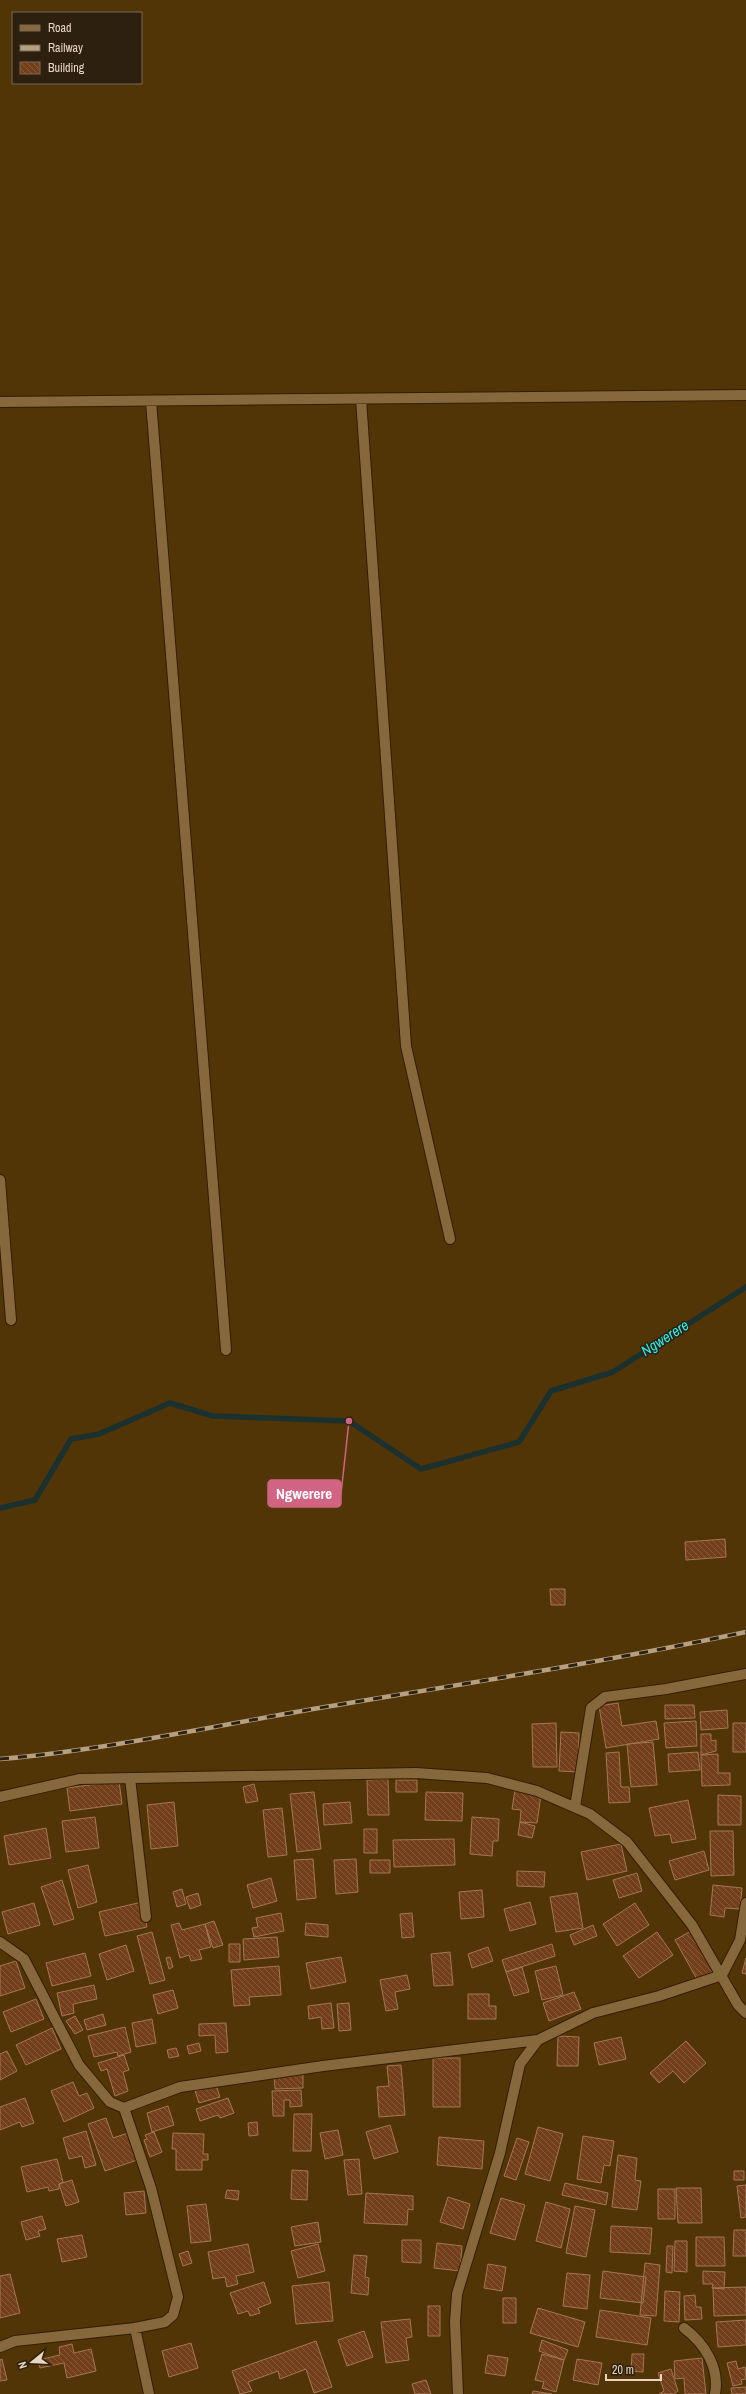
<svg xmlns="http://www.w3.org/2000/svg" width="746" height="2394" font-family="'Archivo Narrow',sans-serif">
<style>
.lines{fill:none;stroke-linecap:round;stroke-linejoin:round}
.stream{stroke:#1a3130;stroke-width:5.5}
.building{fill:url(#building-back-hatch);stroke:#a37658}
.minor-casing{stroke:#331e00;stroke-width:12}
.minor{stroke:#87683d;stroke-width:10}
.rail-casing{stroke:#b6a082;stroke-width:4.5}
.rail{stroke:#2d200e;stroke-width:3;stroke-dasharray:9;stroke-linecap:butt}
.labels{text-anchor:middle;stroke-width:3;stroke-linejoin:round;paint-order:stroke}
.water-label{font-size:15px;font-style:italic;fill:#2bedeb;stroke:#2d200e}
.leader{fill:none;stroke:#d16483;stroke-width:1.5}
.callout-dot{fill:#d16483;stroke:#2d200e;stroke-width:1.5}
.callout{fill:#d16483;stroke:#d16483;stroke-width:1.5}
.callout-label{font-size:15px;text-anchor:middle;font-weight:bold;fill:#fff}
</style>
<defs>
<pattern id="building-back-hatch" width="6" height="6" patternUnits="userSpaceOnUse"><rect width="6" height="6" fill="#733f1a"/><path d="M-1 5l2 2M0 0l6 6M5-1l2 2" fill="none" stroke="#875a3a"/></pattern>
</defs>
<rect width="100%" height="100%" fill="#523506"/>
<g class="lines">
<path class="stream" d="M0 1508 35 1500 71 1439 99 1434 170 1403 213 1416 349 1421 421 1469 519 1442 551 1391 613 1372 746 1287"/>
</g>
<path class="building" d="M725 1539 726 1557 686 1560 685 1542Z
M550 1589H565V1605H551Z
M618 1703 622 1726 656 1721 659 1739 606 1748 599 1706Z
M665 1705H694L695 1718 665 1719Z
M727 1710 728 1728 701 1730 700 1712Z
M696 1721 697 1746 666 1748 664 1723Z
M556 1723 557 1767H533L532 1724Z
M733 1723H746V1752H733Z
M561 1732 579 1733 578 1772 559 1771Z
M701 1734H711V1741L716 1740V1751L701 1755Z
M653 1742 657 1785 631 1787 627 1744Z
M619 1752 621 1787H629L630 1802 609 1803 606 1753Z
M698 1752 700 1770 669 1772 668 1754Z
M718 1754V1773H730V1785L702 1786 701 1755Z
M388 1779 389 1815H368L367 1780Z
M396 1780H417V1792H396Z
M119 1781 122 1804 70 1811 67 1788Z
M254 1784 258 1801 246 1803 243 1787Z
M515 1790 541 1795 537 1823 520 1822 521 1810 512 1809Z
M314 1792 321 1849 297 1852 290 1794Z
M426 1792 463 1793 462 1821 425 1820Z
M718 1795 741 1796V1825H718Z
M688 1800 696 1839 672 1843 670 1834 655 1836 649 1808Z
M174 1802 178 1846 151 1849 147 1805Z
M350 1802 352 1823 324 1825 323 1804Z
M282 1808 287 1855 268 1857 263 1810Z
M95 1817 99 1848 66 1852 62 1821Z
M472 1817 499 1819 498 1841H493L492 1856 470 1854Z
M520 1822 535 1826 532 1838 518 1835Z
M46 1828 51 1858 9 1865 4 1836Z
M364 1829H377V1853H364Z
M710 1831H733L734 1875 711 1876Z
M454 1839 455 1865 394 1867 393 1840Z
M621 1844 627 1871 587 1880 581 1852Z
M704 1851 709 1870 675 1880 669 1861Z
M313 1859 316 1898 297 1900 294 1860Z
M356 1859 358 1892 336 1894 334 1860Z
M370 1860H390V1873H370Z
M88 1865 97 1902 78 1908 68 1870Z
M517 1871 545 1872 544 1887 517 1886Z
M637 1873 642 1891 619 1898 613 1880Z
M271 1878 277 1901 253 1908 247 1885Z
M62 1880 74 1919 54 1925 41 1887Z
M713 1885 742 1888 740 1909 725 1908 724 1917 710 1915Z
M182 1889 186 1904 177 1907 173 1892Z
M482 1890 484 1917 461 1919 459 1892Z
M198 1893 201 1905 190 1909 186 1897Z
M577 1893 583 1928 556 1932 550 1897Z
M142 1902 147 1927 105 1936 99 1912Z
M530 1902 536 1924 510 1931 504 1909Z
M34 1903 40 1925 8 1934 2 1912Z
M635 1903 649 1925 617 1946 603 1924Z
M281 1913 284 1931 254 1937 252 1928 258 1927 256 1918Z
M412 1913 414 1937 402 1938 400 1914Z
M214 1921 223 1945 213 1948 205 1924Z
M179 1923 182 1930 205 1924 211 1947 199 1950 202 1959 191 1961 189 1955 180 1958 171 1925Z
M306 1923 328 1925V1937L305 1935Z
M593 1925 597 1936 574 1945 570 1935Z
M691 1931 714 1971 698 1981 675 1940Z
M152 1932 165 1980 150 1984 137 1936Z
M657 1932 673 1955 639 1978 623 1956Z
M277 1937 279 1957 244 1960 243 1939Z
M229 1944H240V1962H229Z
M552 1944 555 1956 506 1972 502 1960Z
M126 1945 134 1971 107 1980 99 1954Z
M488 1947 493 1961 472 1968 468 1954Z
M450 1952 453 1985 434 1986 431 1954Z
M85 1953 91 1976 52 1986 46 1963Z
M170 1957 173 1967 169 1969 166 1958Z
M341 1957 346 1982 311 1989 306 1963Z
M746 1958V1974L742 1973Z
M16 1961 25 1988 0 1996V1966Z
M279 1966 281 1995 249 1997 250 2005 234 2006 231 1970Z
M556 1966 563 1995 542 2000 535 1971Z
M522 1967 529 1992 514 1996 506 1972Z
M407 1975 410 1989 395 1992 398 2009 386 2011 380 1980Z
M94 1985 97 1999 73 2004 74 2013 62 2016 57 1993Z
M173 1990 178 2008 158 2014 153 1995Z
M574 1992 581 2009 549 2021 543 2003Z
M468 1994H489V2006H496V2019H468Z
M36 1999 44 2019 11 2032 3 2012Z
M331 2003 334 2028 322 2029 321 2017 309 2019 308 2006Z
M349 2003 351 2030 339 2031 337 2004Z
M103 2014 106 2025 87 2030 84 2020Z
M75 2016 83 2030 75 2034 66 2021Z
M152 2019 156 2043 136 2047 132 2023Z
M226 2023 228 2052 216 2053 215 2035 199 2036V2024Z
M125 2027 131 2052 118 2056 117 2052 94 2057 88 2036Z
M52 2028 61 2049 26 2065 16 2045Z
M558 2036 579 2037 578 2066H557Z
M621 2037 626 2059 599 2065 594 2043Z
M686 2041 706 2063 684 2083 673 2071 659 2083 650 2073Z
M199 2043 201 2051 189 2054 187 2046Z
M176 2048 179 2056 169 2058 167 2050Z
M7 2051 17 2071 0 2080V2054Z
M124 2055 129 2070 123 2072 128 2091 115 2096 107 2069 101 2071 98 2063Z
M433 2058H460V2107H433Z
M401 2065 405 2115 379 2117 377 2087 389 2086 387 2066Z
M303 2074V2088L275 2089 274 2075Z
M73 2082 79 2096 87 2093 94 2108 64 2122 51 2091Z
M216 2085 220 2097 199 2103 195 2091Z
M301 2090 302 2106 290 2107V2100H284V2116H273L272 2091Z
M25 2098 34 2123 22 2127 20 2122 0 2130V2107Z
M228 2098 234 2113 220 2118 218 2115 200 2121 196 2109Z
M168 2106 174 2125 152 2132 147 2113Z
M294 2114H312L311 2151H293Z
M106 2118 113 2138 128 2133 137 2160 105 2171 88 2124Z
M257 2122 258 2135 249 2136 248 2123Z
M390 2125 398 2152 374 2159 366 2132Z
M538 2127 563 2134 550 2181 525 2174Z
M338 2130 343 2155 325 2159 320 2133Z
M86 2131 96 2165 85 2168 82 2156 69 2159 63 2138Z
M154 2132 162 2152 150 2157 144 2140 147 2139 145 2135Z
M173 2133 204 2134 203 2154H208V2160H202V2170H176V2149H172Z
M583 2136 614 2141 610 2166 604 2165 601 2183 577 2179Z
M439 2137 484 2141 482 2169 437 2165Z
M517 2138 529 2142 516 2180 504 2176Z
M618 2155 637 2158 635 2180 641 2181 637 2210 612 2207Z
M57 2159 63 2182 59 2184V2189L49 2191 48 2187 27 2192 21 2167Z
M359 2159 362 2194 348 2195 344 2160Z
M292 2170 308 2171 307 2200 291 2199Z
M734 2171H744V2180H734Z
M72 2180 79 2202 66 2206 59 2184Z
M565 2183 608 2193 606 2205 562 2195Z
M746 2185V2217L741 2218 737 2186Z
M676 2188H701L702 2223H678Z
M658 2189H675V2219H658Z
M227 2190 239 2191 238 2200 225 2198Z
M144 2191 146 2213 126 2215 124 2193Z
M366 2193 413 2196V2210L408 2209 407 2225 364 2223Z
M448 2197 470 2204 463 2229 440 2222Z
M501 2198 525 2205 515 2240 490 2233Z
M546 2202 570 2209 561 2248 536 2241Z
M206 2204 211 2241 191 2243 187 2206Z
M575 2206 595 2210 586 2257 566 2253Z
M42 2216 46 2229 38 2231 40 2236 26 2240 21 2222Z
M318 2222 321 2242 295 2246 291 2227Z
M611 2226 652 2228 650 2254 610 2252Z
M734 2230H746V2256H733Z
M82 2235 87 2257 62 2262 57 2239Z
M696 2237H724L725 2266H696Z
M402 2240H421V2263L402 2262Z
M675 2241H687V2272L674 2271Z
M437 2243 462 2246 460 2271 434 2268Z
M248 2244 254 2272 236 2276 238 2284 227 2287 225 2277 213 2279 208 2252Z
M318 2244 325 2271 298 2278 291 2251Z
M667 2246H673L672 2273 666 2272Z
M188 2251 192 2263 183 2266 179 2254Z
M354 2255 367 2256 365 2277 369 2278 368 2295 351 2293Z
M645 2263 660 2265 656 2316 640 2315Z
M488 2264 506 2267 502 2291 484 2288Z
M603 2271 646 2277 643 2303 600 2298Z
M703 2271 725 2272 724 2289 712 2288 713 2284H703Z
M567 2273 590 2275 587 2309 563 2306Z
M10 2274 20 2313 0 2318V2276Z
M264 2282 271 2303 258 2308 260 2313 250 2316 248 2311 238 2314 230 2293Z
M329 2282 333 2321 296 2324 292 2286Z
M746 2287V2315L714 2316 713 2288Z
M665 2291 680 2292 679 2322 664 2321Z
M695 2295 696 2307H701L702 2319 685 2320 684 2296Z
M503 2298H516V2323H503Z
M428 2306H440V2336H428Z
M538 2308 585 2322 578 2347 530 2333Z
M600 2310 651 2318 647 2345 596 2337Z
M410 2319 412 2337 406 2338 409 2360 386 2363 381 2322Z
M746 2320V2345L718 2347 716 2322Z
M364 2331 373 2357 347 2366 338 2340Z
M542 2340 568 2350 564 2360 539 2351Z
M316 2341 332 2387 314 2393 306 2369 280 2379 278 2371 248 2382 252 2391 240 2394 232 2371Z
M191 2343 198 2368 169 2377 162 2351Z
M72 2344 74 2353 91 2349 96 2371 67 2378 64 2363 40 2368 38 2360 60 2355 59 2347Z
M542 2354 564 2360 556 2392 542 2388 544 2382 535 2380Z
M632 2354H644L643 2372 631 2371Z
M488 2355 508 2358 505 2376 485 2373Z
M702 2358 706 2394H685L684 2378 675 2379 674 2361Z
M2 2359 7 2380 0 2381V2360Z
M577 2359 602 2363 598 2385 573 2380Z
M736 2361 738 2369 745 2367 746 2379 741 2380 742 2384 733 2386 727 2363Z
M671 2369 678 2391 674 2394H659L664 2391 658 2373Z
M426 2380 431 2394H415L412 2384Z
M746 2387V2394H732L731 2388Z
M533 2391 552 2394H532Z"/>
<g class="lines">
<g class="minor-casing">
<path id="minor" d="M361 399 406 1046 450 1239
M151 401 226 1350
M0 402 746 395
M0 1180 11 1320
M130 1778 146 1917
M0 1797 79 1779 416 1773 487 1778 537 1791 590 1814 627 1842 692 1925 738 2005 746 2013
M575 1807 591 1708 605 1697 666 1689 746 1674
M0 1942 24 1959 79 2065 110 2102 124 2108 180 2087 323 2066 538 2040 593 2013 659 1996 722 1975 740 1940 746 1903
M135 2328 149 2394
M684 2328C704 2343 720 2367 715 2394
M0 2347 15 2341 135 2328 165 2322 173 2315 178 2297 151 2188 124 2108
M458 2394 455 2322 457 2294 500 2153 520 2064 538 2040"/>
</g>
<use href="#minor" class="minor"/>
<g class="rail-casing">
<path id="rail" d="M0 1759C106 1750 214 1726 319 1708 462 1684 605 1662 746 1632"/>
</g>
<use href="#rail" class="rail"/>
</g>
<g class="labels">
<g class="water-label">
<text transform="translate(665 1338) rotate(-33)" y="5">Ngwerere</text>
</g>
</g>
<path class="leader" d="M349 1421L341 1494"/>
<circle class="callout-dot" cx="349" cy="1421" r="4"/>
<rect class="callout" x="268" y="1480" width="73" height="27" rx="4"/>
<g class="callout-label">
<text x="304" y="1499">Ngwerere</text>
</g>
<rect x="12" y="12" width="130" height="72" fill="#2d200e" stroke="#786955"/>
<rect x="20" y="25" width="20" height="6" fill="#87683d" stroke="#786955"/>
<text x="48" y="32" font-size="12" fill="#e8d6c0">Road</text>
<rect x="20" y="45" width="20" height="6" fill="#b6a082" stroke="#786955"/>
<text x="48" y="52" font-size="12" fill="#e8d6c0">Railway</text>
<rect x="20" y="62" width="20" height="12" fill="url(#building-back-hatch)" stroke="#786955"/>
<text x="48" y="72" font-size="12" fill="#e8d6c0">Building</text>
<g transform="translate(32 2362) rotate(252)" stroke="#2d200e" stroke-width="3" paint-order="stroke">
<path d="M0-3L7 15L0 10L-7 15Z" fill="#e8d6c0"/>
<text y="-6" font-size="11" font-weight="bold" text-anchor="middle" fill="#e8d6c0">N</text>
</g>
<path d="M606 2374v6h55v-6" fill="none" stroke="#e8d6c0" stroke-width="2"/>
<text x="612" y="2374" font-size="12" fill="#e8d6c0" stroke="#2d200e" stroke-width="3" paint-order="stroke">20 m</text>
</svg>
